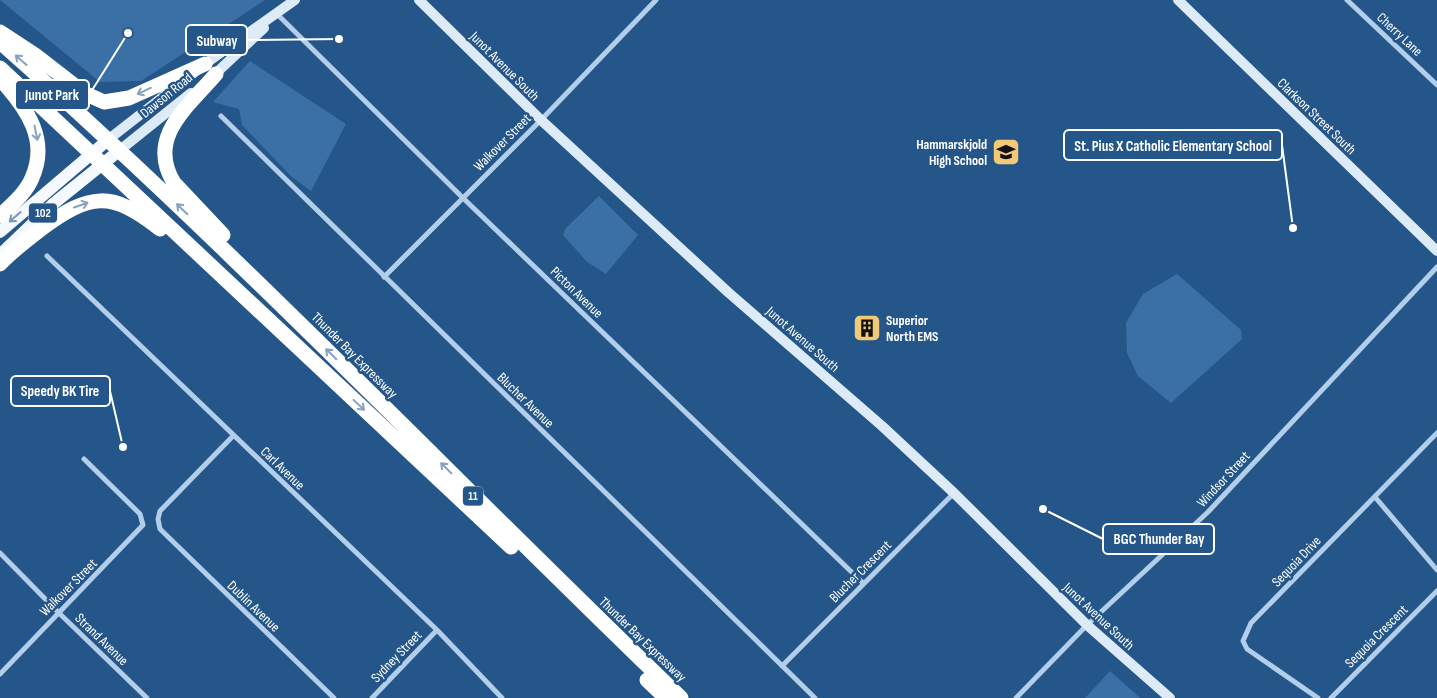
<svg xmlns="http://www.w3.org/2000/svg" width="1437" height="698" font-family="'Sofia Sans Condensed',sans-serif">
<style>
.green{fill:#3a70a6}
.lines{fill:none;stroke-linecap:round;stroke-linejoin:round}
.street{stroke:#b2ceea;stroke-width:5}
.secondary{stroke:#ddeaf8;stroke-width:10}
.primary{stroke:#f5f9fe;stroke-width:12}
.highway{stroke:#fff;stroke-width:15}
.oneway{stroke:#87a2be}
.oneway2{stroke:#7897b8}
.labels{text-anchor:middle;stroke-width:5;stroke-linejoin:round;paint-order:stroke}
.shield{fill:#255689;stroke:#beccdc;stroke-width:1}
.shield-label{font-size:12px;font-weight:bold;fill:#fff}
.street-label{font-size:14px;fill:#fff;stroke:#255689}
.poi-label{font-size:14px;font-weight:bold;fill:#fff;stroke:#255689;text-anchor:end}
.leader{fill:none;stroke:#fff;stroke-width:2}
.callout-dot{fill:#fff;stroke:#255689;stroke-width:2}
.callout{fill:#255689;stroke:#fff;stroke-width:2}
.callout-label{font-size:15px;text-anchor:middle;font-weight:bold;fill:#fff}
</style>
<rect width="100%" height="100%" fill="#255689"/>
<path class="green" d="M0 0H265L141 81 100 82Z
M250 61 346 124 311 191 293 178 242 125 239 109 213 102Z
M599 196 638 235 606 274 587 262 563 235 565 229Z
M1177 274 1241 330 1242 339 1171 403 1138 376 1127 353 1126 323 1143 294Z
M1110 671 1140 698H1085Z"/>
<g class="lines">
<path class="street" d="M1347 0 1437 85
M278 15 463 198 863 583
M221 116 815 698
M47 256 437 630 502 698
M384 277 541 120 656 0
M233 436 160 511 158 519 160 529 334 698
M1375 497 1437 570
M0 553 59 613 147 698
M782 666 954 493
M0 674 143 525 140 514 84 459
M372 698 437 630
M1016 698 1087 625 1208 512 1437 267
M1318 698 1247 649 1243 641 1251 623 1437 433
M1331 698 1437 591"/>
<path class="secondary" d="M419 0 541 120 729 293 882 426 954 493 1087 625 1170 698
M1178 0 1437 251
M213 76 264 28
M109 139 205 64 295 0
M120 150 191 93"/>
<path class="primary" d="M0 232 109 139
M2 253 53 204 120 150"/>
<path class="highway" d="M0 32 35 55 84 93 104 102 129 98 205 64
M0 42C236 251 454 480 681 698
M0 68 511 547
M216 74C188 107 146 137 174 183L223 235
M0 216C11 205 26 193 32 178 49 140 27 109 3 82
M0 264C12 251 27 240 41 229 90 193 111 190 160 229
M647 680 666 698"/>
</g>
<defs><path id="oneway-shaft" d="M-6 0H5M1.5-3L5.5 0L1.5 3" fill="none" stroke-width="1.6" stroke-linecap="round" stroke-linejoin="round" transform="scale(1.25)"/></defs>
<g class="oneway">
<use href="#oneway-shaft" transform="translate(21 60) rotate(-139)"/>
<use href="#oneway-shaft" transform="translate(144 91) rotate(155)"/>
<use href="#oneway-shaft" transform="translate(36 133) rotate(78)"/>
<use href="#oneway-shaft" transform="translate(81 205) rotate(-19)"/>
<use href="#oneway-shaft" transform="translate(182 209) rotate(-136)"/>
<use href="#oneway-shaft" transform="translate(331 354) rotate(-135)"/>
<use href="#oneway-shaft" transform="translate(359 405) rotate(43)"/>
<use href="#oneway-shaft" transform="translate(446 468) rotate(-135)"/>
</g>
<use class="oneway2" href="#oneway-shaft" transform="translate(15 217) rotate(139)"/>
<defs>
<g id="school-square" transform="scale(1.4375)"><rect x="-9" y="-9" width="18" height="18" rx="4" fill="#f3c976" stroke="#255689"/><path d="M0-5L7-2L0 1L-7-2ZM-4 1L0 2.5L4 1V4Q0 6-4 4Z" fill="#111"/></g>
<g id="building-square" transform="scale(1.4375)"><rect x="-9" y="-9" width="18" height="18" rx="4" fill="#f3c976" stroke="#255689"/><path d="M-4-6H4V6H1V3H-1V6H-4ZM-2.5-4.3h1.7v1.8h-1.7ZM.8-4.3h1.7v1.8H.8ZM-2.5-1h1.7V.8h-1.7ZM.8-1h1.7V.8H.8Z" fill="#111"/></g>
</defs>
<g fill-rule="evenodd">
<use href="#school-square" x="1006" y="152"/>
<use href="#building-square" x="867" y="328"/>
</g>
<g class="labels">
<g class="shield">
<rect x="29" y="203.5" width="28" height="19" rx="4"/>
<rect x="463" y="486.5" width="20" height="19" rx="4"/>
</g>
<g class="shield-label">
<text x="43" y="217">102</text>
<text x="473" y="500">11</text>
</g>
<g class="street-label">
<text transform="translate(1400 34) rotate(43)" y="5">Cherry Lane</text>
<text transform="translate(505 66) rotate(45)" y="5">Junot Avenue South</text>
<text transform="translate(166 95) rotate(-39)" y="5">Dawson Road</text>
<text transform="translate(1317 116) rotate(44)" y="5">Clarkson Street South</text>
<text transform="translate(502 142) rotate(-45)" y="5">Walkover Street</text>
<text transform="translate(577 292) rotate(44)" y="5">Picton Avenue</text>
<text transform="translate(803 339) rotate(41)" y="5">Junot Avenue South</text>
<text transform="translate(355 355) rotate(45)" y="5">Thunder Bay Expressway</text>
<text transform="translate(526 400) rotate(44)" y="5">Blucher Avenue</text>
<text transform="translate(283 468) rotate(44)" y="5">Carl Avenue</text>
<text transform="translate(1223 479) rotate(-47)" y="5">Windsor Street</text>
<text transform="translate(1296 561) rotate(-46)" y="5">Sequoia Drive</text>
<text transform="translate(860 571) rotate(-45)" y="5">Blucher Crescent</text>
<text transform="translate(68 587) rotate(-45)" y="5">Walkover Street</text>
<text transform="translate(254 606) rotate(44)" y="5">Dublin Avenue</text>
<text transform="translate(1099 616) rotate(43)" y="5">Junot Avenue South</text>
<text transform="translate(1376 636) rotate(-45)" y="5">Sequoia Crescent</text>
<text transform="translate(102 639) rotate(44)" y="5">Strand Avenue</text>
<text transform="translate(643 639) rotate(44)" y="5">Thunder Bay Expressway</text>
<text transform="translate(396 656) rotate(-46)" y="5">Sydney Street</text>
</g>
<g class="poi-label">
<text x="987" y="149">Hammarskjold<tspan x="987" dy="16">High School</tspan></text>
<text x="886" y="325" text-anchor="start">Superior<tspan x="886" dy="16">North EMS</tspan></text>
</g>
</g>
<path class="leader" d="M339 39L247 40M128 33L89 95M1293 228L1282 145M123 447L110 391M1043 509L1103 539"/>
<g class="callout-dot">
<circle cx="339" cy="39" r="5"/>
<circle cx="128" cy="33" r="5"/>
<circle cx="1293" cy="228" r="5"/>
<circle cx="123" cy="447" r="5"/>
<circle cx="1043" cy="509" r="5"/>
</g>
<g class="callout">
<rect x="186" y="25" width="61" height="30" rx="5"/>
<rect x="15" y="80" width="74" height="30" rx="5"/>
<rect x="1064" y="130" width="218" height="30" rx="5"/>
<rect x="11" y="376" width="99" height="30" rx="5"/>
<rect x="1103" y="524" width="111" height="30" rx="5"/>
</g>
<g class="callout-label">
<text x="217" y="46">Subway</text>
<text x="52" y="100">Junot Park</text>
<text x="1173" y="151">St. Pius X Catholic Elementary School</text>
<text x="60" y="396">Speedy BK Tire</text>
<text x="1159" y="544">BGC Thunder Bay</text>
</g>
</svg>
